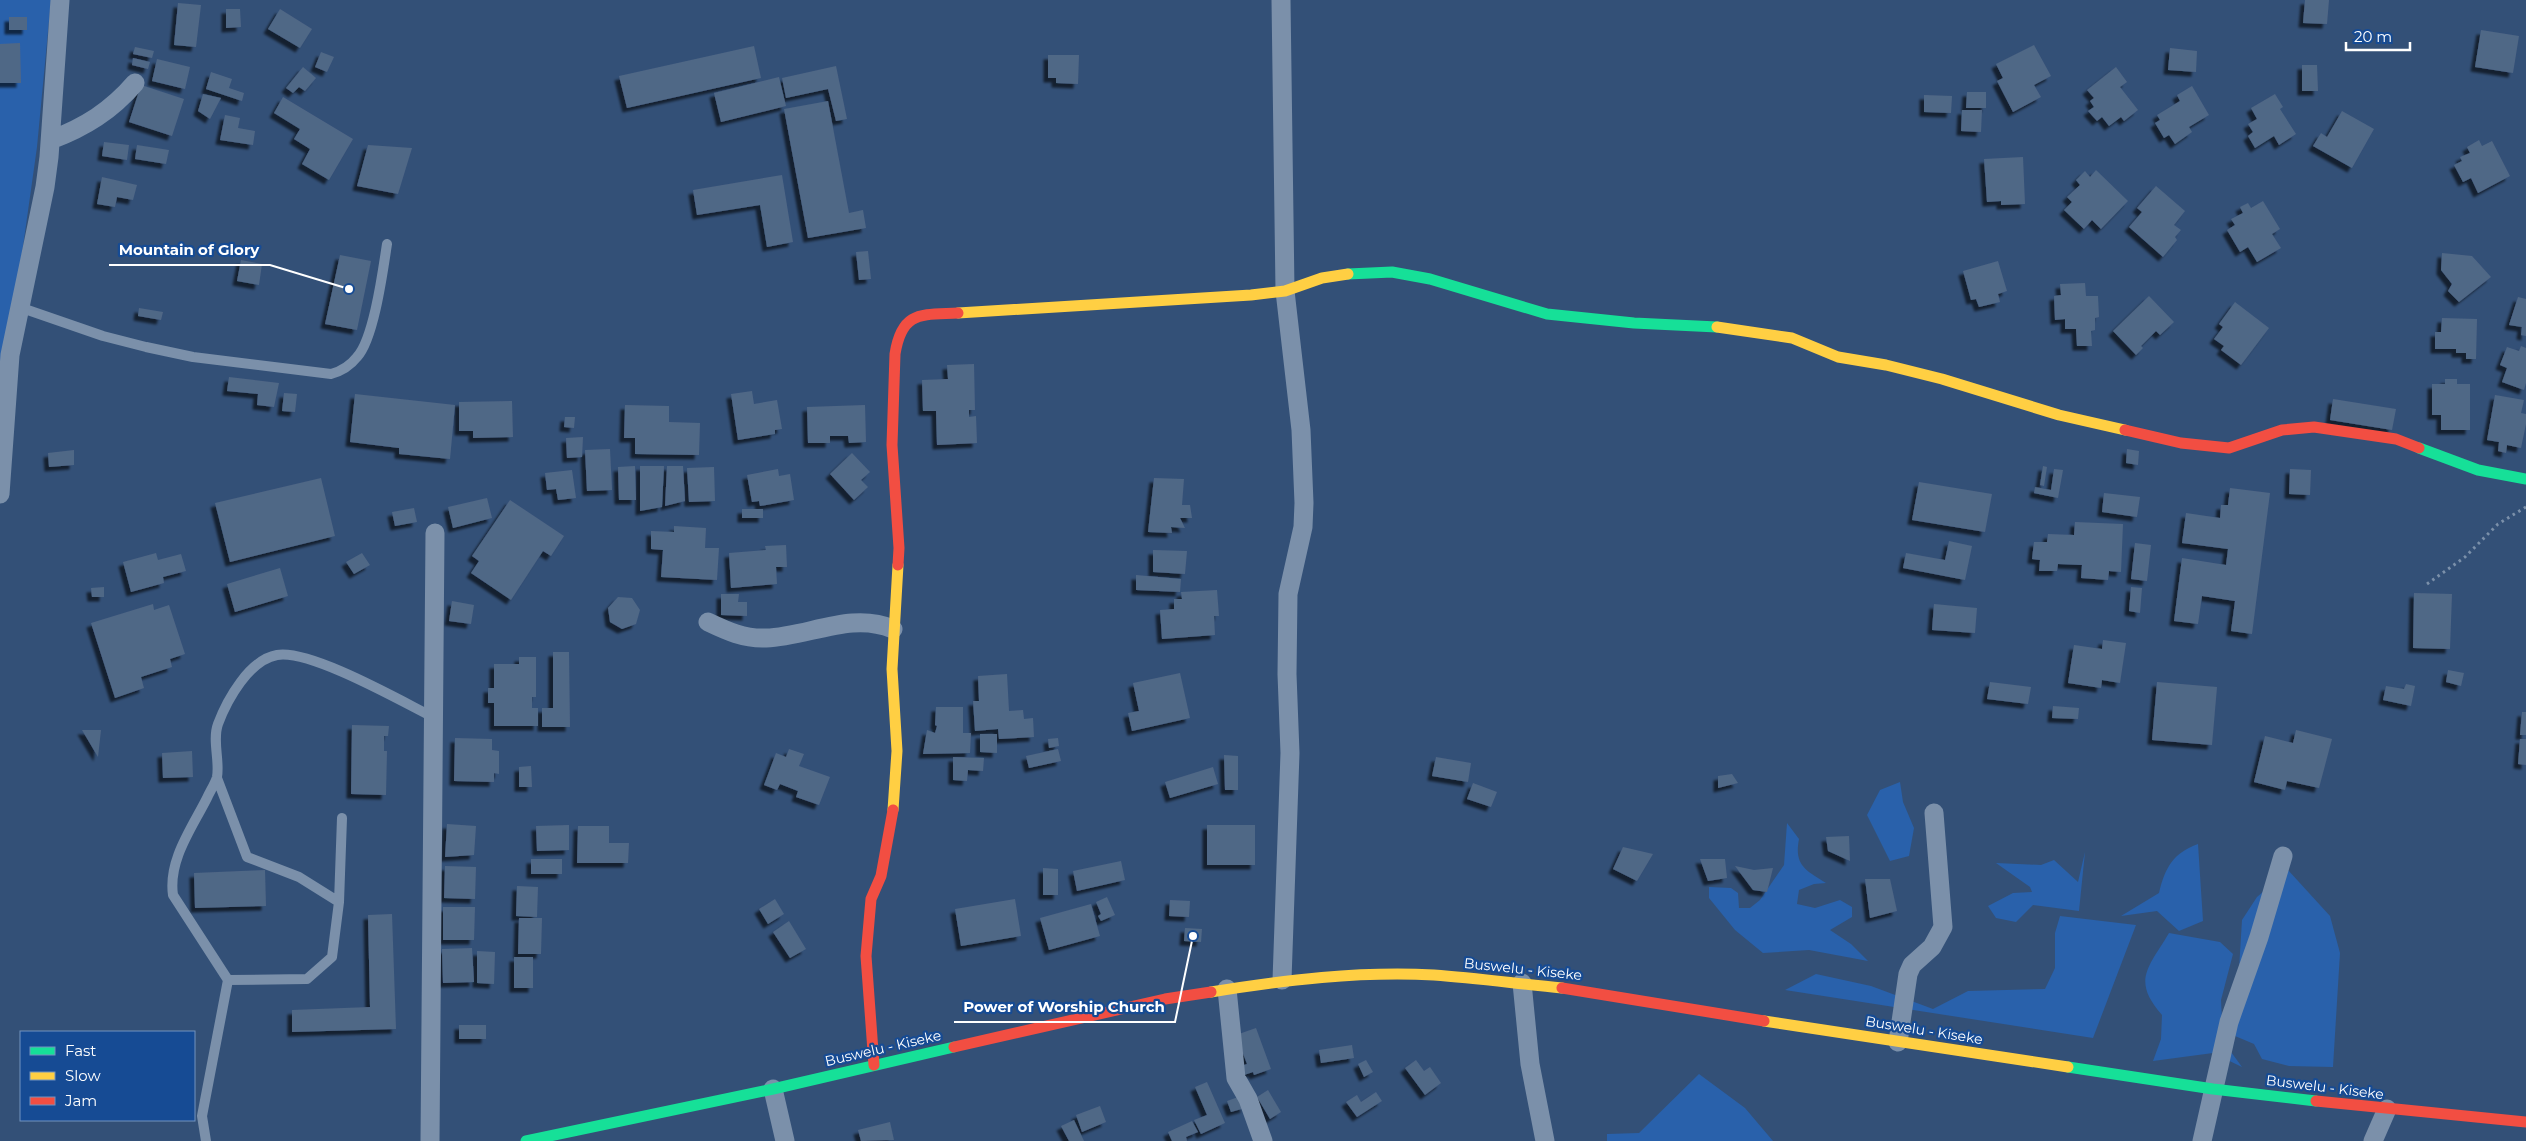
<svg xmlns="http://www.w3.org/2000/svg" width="2526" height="1141" font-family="Montserrat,sans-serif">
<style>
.green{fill:#2961ab}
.building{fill:#506786;filter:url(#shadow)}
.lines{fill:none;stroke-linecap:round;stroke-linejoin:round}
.path{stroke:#7b90aa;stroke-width:3;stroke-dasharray:2.5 4;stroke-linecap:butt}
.lane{stroke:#7b90aa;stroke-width:10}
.street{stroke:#7b90aa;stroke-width:19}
.fast{stroke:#16e098;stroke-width:11}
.slow{stroke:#ffcf43;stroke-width:11}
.jam{stroke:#f24e42;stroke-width:11}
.labels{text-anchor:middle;stroke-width:4.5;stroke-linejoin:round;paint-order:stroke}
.street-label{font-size:14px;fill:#fff;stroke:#164b94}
.leader{fill:none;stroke:#fff;stroke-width:2}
.callout-dot{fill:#fff;stroke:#164b94;stroke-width:2}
.callout-label{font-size:15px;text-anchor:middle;font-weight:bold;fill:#fff;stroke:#164b94;stroke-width:4.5;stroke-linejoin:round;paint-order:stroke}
</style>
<defs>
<filter id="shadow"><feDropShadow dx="-4.5" dy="4.5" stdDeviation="1" flood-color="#0009"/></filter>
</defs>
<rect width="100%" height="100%" fill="#335077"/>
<path class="green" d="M0 0H51L37 147 0 410Z
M1900 782 1903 802 1914 828 1909 856 1890 861 1867 815 1880 790Z
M1787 823 1799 839C1794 865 1805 870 1826 883L1814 884 1799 890 1797 904 1815 908 1840 900 1852 907V917L1830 930 1851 944 1868 961 1809 950 1763 953 1735 930 1709 898V887L1731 888 1738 893 1739 908H1750L1760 900 1784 865Z
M2198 844 2203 921 2179 931 2157 911 2121 916 2159 893C2165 868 2173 853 2198 844Z
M2085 852 2079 911 2033 905 2016 922 1996 918 1988 906 2013 893 2032 892 2030 887 1996 863 2041 865 2054 860 2078 882Z
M2288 870 2330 916 2340 953 2333 1067 2289 1066 2262 1059 2254 1044 2235 1036 2242 920 2257 897Z
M2060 916 2136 925 2093 1038 1785 990 1816 974 1871 986 1933 1009 1968 991 2045 989 2055 968V933Z
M2169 933 2220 942 2233 954 2221 1000 2223 1041 2242 1067 2213 1053 2153 1061 2161 1039 2162 1015C2131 980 2149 967 2169 933Z
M1699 1074 1745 1108 1773 1141H1607V1134L1639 1133Z"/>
<path class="building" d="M2305 0H2329L2327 24 2303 23Z
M178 3 201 5 196 47 174 45Z
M226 9H240L241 27 226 28Z
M280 9 312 29 300 48 268 29Z
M9 17H27V30H9Z
M2481 30 2519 36 2513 73 2475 67Z
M20 43 21 83H0V44Z
M2034 45 2051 76 2034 85 2041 97 2013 112 1997 81 2003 78 1996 64Z
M754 46 761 78 627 108 619 76Z
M135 47 154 51 152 58 133 54Z
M2170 48 2197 51 2196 72 2168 70Z
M321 52 334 57 327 72 315 67Z
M1048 55H1079L1078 84 1056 83V78H1048Z
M133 58 150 62 148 69 132 65Z
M157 59 190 67 185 89 152 81Z
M2302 65H2317L2318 91H2302Z
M836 66 847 119 836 121 828 89 786 98 782 78Z
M303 67 316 78 305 91 299 87 293 93 286 88Z
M2116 67 2127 82 2120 87 2138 110 2124 121 2121 117 2109 126 2102 117 2097 121 2088 111 2094 107 2090 101 2094 98 2087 90Z
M211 72 232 79 229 88 244 93 242 101 206 89Z
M779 77 786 106 721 122 714 93Z
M141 85 184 99 172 136 129 122Z
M2192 86 2209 115 2189 127 2192 132 2175 144 2169 135 2164 138 2155 123 2160 120 2157 115 2180 101 2177 95Z
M1967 92H1986V108H1966Z
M203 94 221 98 210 119 198 111Z
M2275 94 2283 107 2280 109 2296 134 2279 145 2274 136 2255 148 2248 136 2253 132 2248 124 2257 119 2251 108Z
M1924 95 1952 96 1951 113 1924 112Z
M283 97 353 139 329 180 302 164 310 149 294 139 300 129 274 113Z
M828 101 849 213 863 210 866 228 808 238 784 109Z
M1962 110H1982L1981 132 1961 131Z
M2342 111 2374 129 2352 168 2313 146 2321 133 2327 137Z
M225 115 240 118 238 128 255 131 253 145 220 140Z
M2479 140 2482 146 2492 141 2510 176 2478 193 2471 178 2463 182 2454 165 2462 161 2460 157 2470 153 2467 147Z
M104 142 129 145 127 160 102 156Z
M137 145 169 150 166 164 135 159Z
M368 145 412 148 398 194 357 186Z
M2023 157 2025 204 2001 205V201L1987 202 1984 159Z
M2096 170 2128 201 2101 229 2092 220 2084 229 2064 210 2072 202 2067 197 2080 185 2076 180 2085 171 2090 177Z
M782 175 793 242 767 247 760 205 697 215 693 190Z
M102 177 137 185 133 200 117 197 115 207 97 204Z
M2156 186 2185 211 2174 225 2181 230 2175 237 2177 240 2163 257 2129 227 2142 212 2137 208Z
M2263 201 2280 229 2272 234 2281 248 2257 262 2248 247 2240 252 2227 230 2235 225 2231 219 2243 213 2240 207 2248 203 2251 208Z
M868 251 871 279 859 280 856 252Z
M2442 253 2472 256 2491 277 2459 302 2448 291 2452 284 2441 270Z
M340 255 371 261 357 330 325 324Z
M241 260 262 264 259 285 237 281Z
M1998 261 2007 291 1998 294 2000 302 1979 307 1976 299 1971 300 1963 271Z
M2085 283 2086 296H2098L2099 317 2095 318V330L2091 331 2092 346H2077L2076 329H2065V319L2055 320 2054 296 2061 295 2060 284Z
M2149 296 2174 322 2160 335 2156 331 2141 346 2143 348 2136 355 2113 331Z
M2518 297 2526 299V336L2521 335 2522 327 2509 325Z
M2235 302 2269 328 2241 365 2221 350 2224 346 2214 339 2223 327 2219 324Z
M139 308 163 312 161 320 138 316Z
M2442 318 2477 319 2476 359H2466V353H2456V349H2435V332H2441Z
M2521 346 2526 348V383L2524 390 2502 382 2507 368 2500 365 2507 347 2519 351Z
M974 364 975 410H969V417L976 416 977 443 937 445 936 411H923L922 380 948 379 947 365Z
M229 377 279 383 274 407 257 405 258 394 227 391Z
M2445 379H2457V384H2470V430H2441V415H2432V384H2445Z
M752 391 754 404 777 400 782 429 775 430V434L738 440 731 394Z
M284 393 297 394 295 412 282 411Z
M355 394 455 405 450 459 399 454V448L350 442Z
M2495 395 2524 400 2521 413 2526 414V424L2521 448 2507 445 2506 453 2498 451 2499 442 2487 440Z
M2333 399 2396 409 2392 430 2330 420Z
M512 401 513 437 473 438V431H459V402Z
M625 405 669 406V422L700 423 699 455 635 454V438H624Z
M865 405 866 442 849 443 848 436H830V443H808L807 407Z
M565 417H575L574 428 564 427Z
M583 437 582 457 567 458 566 438Z
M610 449 612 490 587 491 585 450Z
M2127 449 2139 451 2138 465 2126 463Z
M74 450V465L49 467 48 453Z
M852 453 870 472 861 480 868 487 854 500 830 474Z
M635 466 636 500H619L618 467Z
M640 466H664L662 507 640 511Z
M667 466H683L685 501 665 506Z
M2043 466 2047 467 2044 486 2040 485Z
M714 467 715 501 689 502 687 468Z
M778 469 779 476 790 474 794 500 760 506 759 501 752 502 747 475Z
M2054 469 2063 470 2058 498 2034 493 2035 487 2051 490Z
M2290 469 2311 470 2310 495 2289 494Z
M572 470 576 498 558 500 556 489 547 490 545 473Z
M321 478 335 536 230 562 215 503Z
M1154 478 1184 479 1182 505H1190L1192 518H1180L1185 528 1171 527 1172 533 1148 532Z
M1919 482 1992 494 1985 532 1912 520Z
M2230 488 2270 493 2252 634 2231 631 2235 601 2202 596 2198 624 2174 621 2182 558 2226 565 2228 549 2182 543 2186 513 2220 518 2221 505H2228Z
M2104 493 2140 497 2137 517 2102 512Z
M487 498 492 518 453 528 448 507Z
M510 500 564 536 551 556 543 551 511 600 471 573 479 561 472 556Z
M414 508 417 522 395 526 392 512Z
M742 509H763V518H742Z
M2075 522 2123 524 2121 572 2109 571 2108 580 2081 578 2082 565 2058 564 2057 571H2039L2040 560 2032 559 2034 542H2047L2048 534 2074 535Z
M674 526 706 528 705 548H719L717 580 661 577 663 550 651 549V531L674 532Z
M1949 541 1972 546 1965 580 1903 568 1906 553 1945 560Z
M2135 543 2151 545 2147 581 2131 579Z
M786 545 787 567H776L777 584 731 588 729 553 766 550 765 546Z
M1153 550 1187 551 1185 574 1153 572Z
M156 553 158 560 181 554 186 571 163 577 164 583 131 592 123 562Z
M362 553 370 565 354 574 346 562Z
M280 568 288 596 235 612 227 584Z
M1136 575 1181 579 1180 592 1136 590Z
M104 587V597H92L91 588Z
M2131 587 2142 588 2140 613 2129 611Z
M1217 590 1219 616H1214L1215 635 1162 639 1160 610 1174 609V599H1182L1181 592Z
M2414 593 2452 594 2450 649 2413 648Z
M721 594H739L738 602H747V616L721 615Z
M618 597 632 598 640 610 636 624 622 629 610 622 608 608Z
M452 601 474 605 471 624 449 621Z
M153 604 154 610 169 605 185 654 170 659 172 667 141 677 144 688 115 698 91 623Z
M1934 604 1977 608 1975 633 1932 630Z
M2103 640 2126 643 2120 683 2102 680 2101 688 2068 683 2074 645 2102 649Z
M553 652H569L570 727H542V708H553Z
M519 657H536V697H532V708H538V726H494V703H488V688H494V664H519Z
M2448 670 2464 673 2461 686 2446 682Z
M1180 673 1190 718 1132 731 1128 713 1139 711 1133 683Z
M1007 674 1009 711 1023 710 1024 719 1033 718 1034 737 999 739 998 729 975 731 973 701H979L978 676Z
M1990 682 2031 687 2028 704 1987 699Z
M2157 682 2217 687 2212 745 2152 740Z
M2406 684 2415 686 2411 706 2383 700 2386 686 2404 689Z
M2053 706 2079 708 2078 719 2052 718Z
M936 707H963V733H971L970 753 923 754 927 730 935 733 937 726 935 725Z
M2522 712H2526V735H2520Z
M352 725 389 726 388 736H384V751H387L386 795 351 794Z
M82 730H101L98 757Z
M2296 730 2332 739 2319 788 2287 781 2285 790 2254 782 2265 736 2293 743Z
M980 734H997V753L980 752Z
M455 738 492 739V750L499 751V774L494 773V782L454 781Z
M1058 738 1059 746 1049 748 1048 739Z
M2520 739H2526V765L2518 764Z
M789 749 804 754 799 766 830 777 819 805 796 797 798 791 780 784 777 790 764 785 776 753 786 757Z
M1058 749 1061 761 1029 768 1026 756Z
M192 751 193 777 163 778 162 753Z
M1224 755 1238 756V790H1225Z
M953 757 984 758 983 771 968 770 967 781 953 780Z
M1436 757 1471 763 1468 782 1432 776Z
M531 766 532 787H519V767Z
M1213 767 1218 784 1170 798 1165 782Z
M1732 774 1738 783 1718 788V776Z
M1473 783 1497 792 1491 807 1467 799Z
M447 824 476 826 474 855 445 857Z
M569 825V850L537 851 536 826Z
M1207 825H1255V865H1207Z
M578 826H609V843H629L628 863H577Z
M1849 836 1850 861 1828 851 1826 837Z
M1623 847 1653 854 1637 881 1613 869Z
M531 859H562V874H531Z
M1700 859H1725L1727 878 1708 881Z
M1121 861 1125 880 1077 891 1073 871Z
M445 866 476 867 475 899 444 898Z
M1735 866 1754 870 1773 868 1767 892 1753 890Z
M1043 868 1058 869V895H1043Z
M265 870 266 906 195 908 194 873Z
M1865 879H1890L1897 911 1870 918Z
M517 886 538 887 537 917 516 916Z
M1107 897 1115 915 1101 921 1098 916 1101 914 1096 902Z
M775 899 784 914 768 924 759 909Z
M1015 899 1021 936 961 946 955 909Z
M1170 900 1190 901 1189 917 1169 916Z
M1091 904 1100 936 1049 950 1040 918Z
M443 907H475L474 940H443Z
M392 914 396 1029 292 1032V1010L370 1007 368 915Z
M519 918H542L541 954H518Z
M789 921 806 949 790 958 773 932Z
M1185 928 1202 929 1201 942 1184 941Z
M472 948 474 982 443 983 442 949Z
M477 951 495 952 494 984 477 983Z
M514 957H533V988H514Z
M459 1025H486V1039H459Z
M1256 1028 1271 1069 1254 1075 1253 1072 1244 1075 1241 1066 1247 1064 1236 1035Z
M1352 1045 1354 1058 1321 1063 1319 1050Z
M1366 1060 1373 1072 1364 1077 1358 1064Z
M1416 1060 1424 1071 1430 1067 1441 1083 1425 1095 1405 1068Z
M1207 1082 1225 1123 1201 1134 1194 1120 1207 1115 1195 1087Z
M1268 1090 1281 1112 1270 1119 1257 1097Z
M1376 1092 1382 1101 1357 1117 1346 1102 1357 1095 1361 1102Z
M1241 1096 1245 1108 1231 1112 1227 1101Z
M1100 1106 1106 1122 1082 1132 1076 1115Z
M1074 1120 1084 1141H1069L1061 1126Z
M1192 1121 1198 1132 1186 1137 1187 1141H1172L1168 1132Z
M890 1122 894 1140 861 1141 858 1130Z"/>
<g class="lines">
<path class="path" d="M2427 584 2465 557 2498 524 2526 507"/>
<path class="lane" d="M19 307 103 336 146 347 193 357 331 374C342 371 350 366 357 357 374 339 383 270 387 244
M217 778 247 857 299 877 339 902
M228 980 307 979 332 957 339 902 342 818
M206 1141 202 1116 228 980 173 895C168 860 192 828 207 798 210 791 215 784 217 777 220 761 212 740 218 724 227 700 249 660 277 655 310 649 401 701 433 717"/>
<path class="street" d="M1281 0 1285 291 1301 430 1304 503 1303 527 1288 594 1287 674 1290 753 1282 980
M51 140C85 127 111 111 135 83
M0 494 10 355 45 187 49 157 60 0
M708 622C727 631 744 639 766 638 808 637 851 611 893 629
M1522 983 1530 1064 1545 1141
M1227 989 1236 1078 1248 1099 1263 1141
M1898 1042 1908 974 1912 965 1932 947 1943 927 1934 813
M773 1089 785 1141
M430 1141 435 533
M2202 1141 2229 1022 2259 937 2283 856
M2373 1141 2387 1109"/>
<path class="fast" d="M1348 274 1392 272 1430 279 1547 314 1634 323 1717 327
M2419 448 2478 470 2526 479
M2068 1067 2213 1089 2316 1101
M526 1141 773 1089 954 1047"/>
<path class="slow" d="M958 313 1251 295 1285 291 1322 278 1348 274
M1717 327 1792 338 1838 357 1886 365 1942 379 2059 415 2125 430
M893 810 897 751 892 669 898 565
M1211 992C1284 980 1359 971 1434 975 1477 978 1519 984 1562 988
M1764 1021 2068 1067"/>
<path class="jam" d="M2125 430 2181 443 2229 448 2282 430 2314 427 2396 439 2419 448
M898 565 899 548 892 445 895 354C902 310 922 315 958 313
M1562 988 1764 1021
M954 1047 1165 999 1211 992
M874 1065 866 956 871 899 881 876 893 810
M2316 1101 2526 1122"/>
</g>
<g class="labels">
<g class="street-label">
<text transform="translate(1523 969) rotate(6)" y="5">Buswelu - Kiseke</text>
<text transform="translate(1924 1030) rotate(9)" y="5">Buswelu - Kiseke</text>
<text transform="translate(883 1048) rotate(-13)" y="5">Buswelu - Kiseke</text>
<text transform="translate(2325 1087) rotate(7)" y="5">Buswelu - Kiseke</text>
</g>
</g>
<path class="leader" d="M349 289L270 265H109M1193 936L1175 1022H954"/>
<g class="callout-dot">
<circle cx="349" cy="289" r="5"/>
<circle cx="1193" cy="936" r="5"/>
</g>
<g class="callout-label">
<text x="189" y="255">Mountain of Glory</text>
<text x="1064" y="1012">Power of Worship Church</text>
</g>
<rect x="20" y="1031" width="175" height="90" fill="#164b94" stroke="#7393bf"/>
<rect x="30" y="1047" width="25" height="8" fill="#16e098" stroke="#7393bf"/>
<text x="65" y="1056" font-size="15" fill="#ffffff">Fast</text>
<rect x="30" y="1072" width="25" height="8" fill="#ffcf43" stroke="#7393bf"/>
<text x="65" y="1081" font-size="15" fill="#ffffff">Slow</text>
<rect x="30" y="1097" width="25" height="8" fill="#f24e42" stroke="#7393bf"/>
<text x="65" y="1106" font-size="15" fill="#ffffff">Jam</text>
<path d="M2346 42v8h64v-8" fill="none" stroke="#ffffff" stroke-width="2.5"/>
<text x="2354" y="42" font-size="15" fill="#ffffff" stroke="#164b94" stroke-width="4" paint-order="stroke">20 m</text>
</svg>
